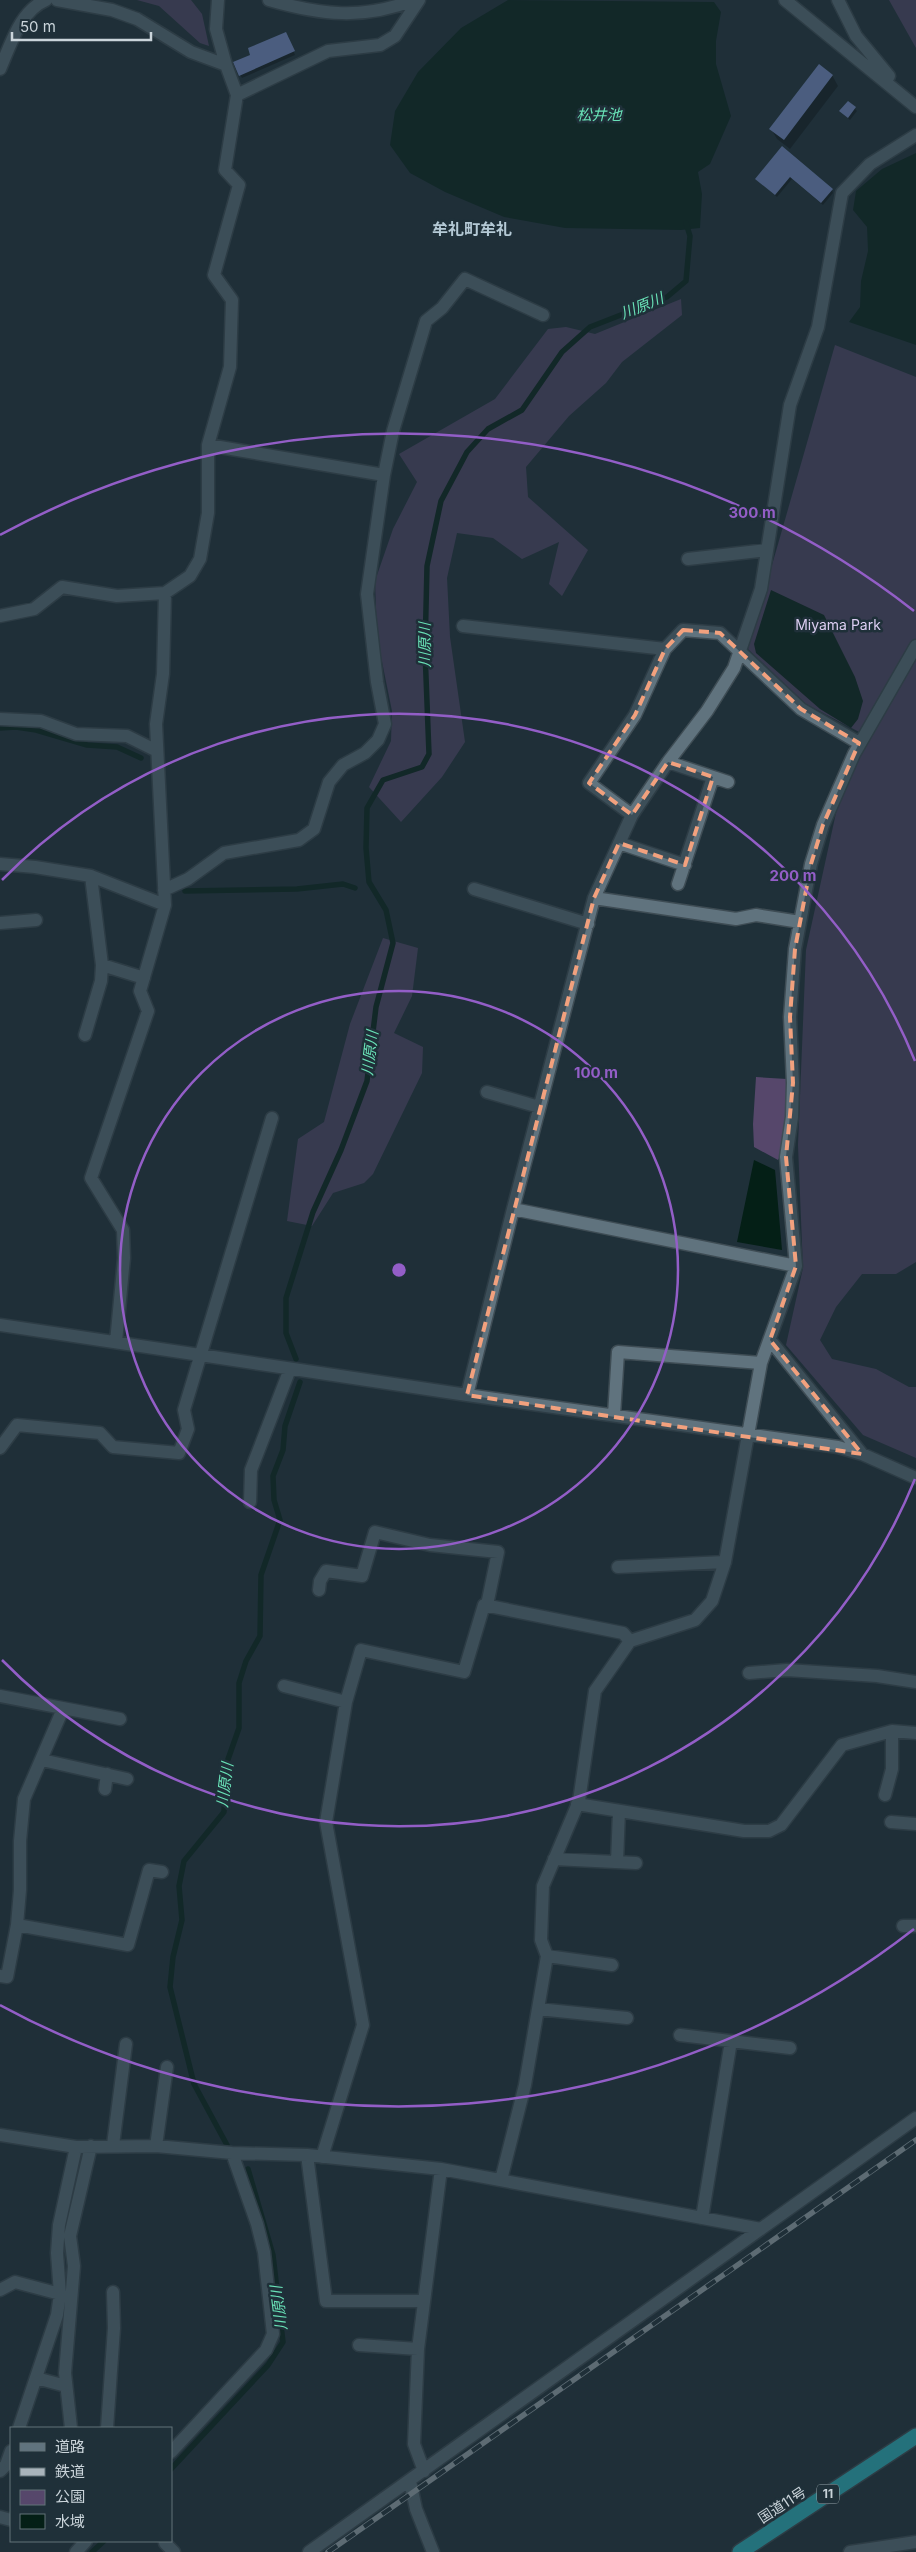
<svg xmlns="http://www.w3.org/2000/svg" width="916" height="2552" font-family="Inter,'Noto Sans JP',sans-serif">
<style>
.green{fill:#56476b}
.water{fill:#041f16}
.shadow{fill:#0007}
.lines{fill:none;stroke-linecap:round;stroke-linejoin:round}
.stream{stroke:#041f16;stroke-width:5.5}
.building{fill:#8096d5}
.minor-casing{stroke:#3e4c54;stroke-width:15}
.highway-casing{stroke:#3e4c54;stroke-width:18}
.minor{stroke:#60737e;stroke-width:12}
.highway{stroke:#2bc2cc;stroke-width:15}
.rail-casing{stroke:#a9b4bb;stroke-width:5.5}
.rail{stroke:#1f3039;stroke-width:4;stroke-dasharray:11;stroke-linecap:butt}
.marked{fill:none;stroke:#f2a17e;stroke-width:4;stroke-dasharray:10 6;stroke-linejoin:round}
.ring{fill:none;stroke:#935ec7;stroke-width:2.5}
.labels{text-anchor:middle;stroke-width:5;stroke-linejoin:round;paint-order:stroke}
.shield{fill:#1f3039;stroke:#97a3aa;stroke-width:1}
.shield-label{font-size:12px;font-weight:bold;fill:#cad4da}
.park-label{font-size:14px;fill:#dccef2;stroke:#1f3039}
.street-label{font-size:14px;fill:#cad4da;stroke:#1f3039}
.water-label{font-size:15px;font-style:italic;fill:#69e2b7;stroke:#1f3039}
.quarter-label{font-size:16px;font-weight:bold;fill:#b4c9d5;stroke:#1f3039}
.centre{fill:#935ec7;stroke:#1f3039;stroke-width:2.5}
.ring-label{font-size:15px;text-anchor:middle;font-weight:bold;fill:#935ec7;stroke:#1f3039;stroke-width:5;stroke-linejoin:round;paint-order:stroke}
</style>
<rect width="100%" height="100%" fill="#1f3039"/>
<path class="green" d="M137 0H191L202 14 209 46 200 43 159 6Z
M889 0H916V49V48Z
M681 299 682 315 622 362 606 383 569 416 526 467 528 497 588 550 562 596 549 584 559 542 522 559 493 538 457 533 447 578 450 637 465 742 442 777 401 822 369 787 391 741 392 711 377 637 375 581 393 529 417 482 399 454 495 399 548 329 566 327 595 334Z
M835 345 916 377V1262L896 1274H862L836 1307 820 1340 832 1359 876 1369 909 1387H916V1458L863 1435 786 1345 803 1268 798 1145 806 950 836 813 865 735 806 704 748 649Z
M383 938 418 948 412 996 394 1033 423 1047 422 1073 373 1174 364 1183 333 1193 312 1226 287 1221 298 1139 324 1122 350 1024Z
M756 1077 787 1079C788 1106 792 1136 778 1160L754 1147 753 1124Z"/>
<path class="water" d="M508 0 714 2 721 12 716 41V64L731 116 710 164 698 172 702 194 700 228 681 230 565 228 504 217 445 192 410 173 390 145 395 111 418 72 461 28Z
M916 153V345L849 322 860 307 861 281 868 251 867 227 853 210 856 191 882 169Z
M771 590 824 615 855 677 863 701 858 719 851 728 820 709 756 653 754 644Z
M754 1160 775 1170 782 1250 737 1242Z"/>
<path class="shadow" d="M288 36 295 55 242 78 240 75 252 55Z
M832 75 838 86 790 149 777 139 771 129Z
M848 102 857 111 850 120 841 111Z
M783 148 832 190 833 193 823 205 792 179 777 197 759 181Z"/>
<g class="lines">
<path class="stream" d="M0 728 16 727 36 730 87 745 117 747 141 758
M185 891 297 889 343 884 355 888
M296 1359 286 1333V1298L313 1212 341 1150 367 1081 376 1007 393 943 386 910 369 882 366 848 367 808 383 780 422 767 429 754 425 651 427 566 441 501 467 452 488 429 522 410 562 352 590 327 667 297 686 281 690 236 686 223
M227 2145 194 2084 170 1987 173 1957 182 1920 179 1886 184 1861 224 1812 226 1765 239 1728V1683L246 1661 260 1636 261 1575 280 1520 274 1500 273 1476 283 1450 285 1426 300 1382
M171 2469 268 2365 283 2342 273 2255 248 2169
M92 2552 104 2541"/>
</g>
<path class="building" d="M286 32 295 51 239 76 233 62 250 55 248 48Z
M819 64 833 75 784 140 769 129Z
M848 101 856 107 848 118 839 111Z
M782 146 833 189 821 203 790 177 775 195 755 179Z"/>
<g class="lines">
<g class="minor-casing">
<path id="minor" d="M57 0 112 10 137 19 191 52 226 65 237 95 225 170 239 185 214 275 232 300 230 367 208 445V513L200 559 190 576 165 593 163 674 156 724 165 905 140 991 148 1011 91 1178 123 1230 124 1258 116 1342
M218 0 216 29 226 65
M269 0C321 15 363 20 414 0
M785 0 916 107
M838 0 856 36 889 76
M0 69C11 44 20 11 46 0
M237 95 328 51 380 45 395 36 419 0
M208 445 384 475
M688 559 767 550
M0 616 34 609 62 587 117 596 165 593
M463 626 665 649
M0 719 41 721 76 734 127 736 157 751
M668 762 728 782
M632 815 589 783 635 715 665 649 683 630 720 633 801 709 859 743
M619 843 685 865
M0 864 35 867 91 876 165 905
M678 884 713 777
M474 889 588 924
M164 890 188 879 224 853 299 840 314 829 329 782 343 765 365 753 378 740 385 724 377 682 367 594 384 475 393 431 426 321 442 308 465 279 543 315
M594 898 736 919 756 915 800 922
M0 923 36 920
M102 965 144 978
M85 1035 101 981 102 965 91 876
M487 1092 539 1107
M513 1209 796 1266
M0 1325 467 1395 838 1447 862 1454 916 1478
M770 1340 862 1454
M467 1395 513 1209 594 898 632 815 668 762 707 711 734 668 761 589 790 405 818 327 842 193 870 164 916 135
M614 1415 618 1352 761 1363
M0 1448 17 1425 100 1433 113 1447 179 1453 188 1429 184 1410 272 1118
M250 1502 251 1470 290 1369
M618 1567 725 1562
M319 1590 320 1581 326 1571 362 1576 375 1532 430 1545 498 1552 487 1605
M749 1673 787 1670 877 1676 916 1682
M284 1686 346 1702
M0 1696 120 1719
M42 1760 127 1779
M105 1789 107 1774
M885 1795 892 1769V1731
M577 1804 744 1831H769L781 1825 842 1745 892 1731 916 1733
M891 1822 916 1824
M554 1859 636 1863
M617 1862 619 1811
M17 1925 128 1945 149 1870 162 1872
M903 1926H916
M547 1956 612 1965
M0 1976 7 1977 17 1925 20 1890V1841L24 1799 63 1709
M538 2009 627 2018
M680 2035 790 2048
M0 2135 76 2147 156 2146 232 2153 307 2155 441 2169 761 2229
M113 2145 126 2044
M156 2146 167 2067
M307 2155 326 2301H424
M322 2157 363 2025 326 1822 346 1702 361 1650 464 1672 484 1605 623 1633 630 1641
M501 2180 525 2085 547 1956 541 1940 543 1886 579 1801 595 1691 630 1641 695 1620 712 1601 725 1562 761 1363 796 1266 786 1157 792 1117 793 1083 790 1017 795 949 811 864 823 825 854 754 916 646
M702 2218 731 2041
M0 2290 15 2282 60 2294
M359 2345 418 2349
M36 2378 66 2386
M19 2428 57 2315 60 2294 57 2253 59 2225 76 2147
M71 2428 65 2373 74 2266 70 2236 91 2146
M107 2428 114 2328 113 2292
M171 2452 266 2350 273 2334 264 2252 257 2224 232 2153
M0 2471 6 2465 11 2451
M424 2471 414 2444 418 2349 441 2169
M410 2481 416 2509 433 2552
M0 2517 11 2520
M165 2543 174 2552
M76 2552 86 2541
M309 2552 916 2118
M850 2552 916 2542"/>
</g>
<g class="highway-casing">
<path id="highway" d="M740 2552 916 2436"/>
</g>
<use href="#minor" class="minor"/>
<use href="#highway" class="highway"/>
<g class="rail-casing">
<path id="rail" d="M328 2552 916 2140"/>
</g>
<use href="#rail" class="rail"/>
</g>
<path d="M0 0H916V2552H0ZM683 630 720 633 801 709 859 743 823 825 811 864 795 949 790 1017 793 1083 786 1157 796 1266 770 1340 862 1454 467 1395 594 898 619 843 685 865 713 777 668 762 632 815 589 783 635 715 665 649Z" fill="#1f3039" fill-opacity=".55" fill-rule="evenodd"/>
<path class="marked" d="M683 630 720 633 801 709 859 743 823 825 811 864 795 949 790 1017 793 1083 786 1157 796 1266 770 1340 862 1454 467 1395 594 898 619 843 685 865 713 777 668 762 632 815 589 783 635 715 665 649Z"/>
<g class="ring">
<circle cx="399" cy="1270" r="279"/>
<path d="M915 1479A557 557 0 0 1 2 1660M2 880A557 557 0 0 1 915 1061"/>
<path d="M914 1929A836 836 0 0 1 0 2005M0 535A836 836 0 0 1 914 611"/>
</g>
<g class="labels">
<rect class="shield" x="817" y="2484.5" width="22" height="19" rx="4"/>
<g class="shield-label">
<text x="828" y="2498">11</text>
</g>
<g class="park-label">
<text x="838" y="630">Miyama Park</text>
</g>
<g class="street-label">
<text transform="translate(782 2505) rotate(-33)" y="5">国道11号</text>
</g>
<g class="water-label">
<text x="599" y="120">松井池</text>
<text transform="translate(642 306) rotate(-22)" y="5">川原川</text>
<text transform="translate(425 645) rotate(-90)" y="5">川原川</text>
<text transform="translate(370 1053) rotate(-83)" y="5">川原川</text>
<text transform="translate(225 1785) rotate(-83)" y="5">川原川</text>
<text transform="translate(279 2308) rotate(-97)" y="5">川原川</text>
</g>
<g class="quarter-label">
<text x="472" y="235">牟礼町牟礼</text>
</g>
</g>
<circle cx="399" cy="1270" r="8" class="centre"/>
<g class="ring-label">
<text x="752" y="518">300 m</text>
<text x="793" y="881">200 m</text>
<text x="596" y="1078">100 m</text>
</g>
<rect x="10" y="2427" width="162" height="115" fill="#1f3039" stroke="#637279"/>
<rect x="20" y="2443" width="25" height="8" fill="#60737e" stroke="#637279"/>
<text x="55" y="2452" font-size="15" fill="#cad4da">道路</text>
<rect x="20" y="2468" width="25" height="8" fill="#a9b4bb" stroke="#637279"/>
<text x="55" y="2477" font-size="15" fill="#cad4da">鉄道</text>
<rect x="20" y="2490" width="25" height="15" fill="#56476b" stroke="#637279"/>
<text x="55" y="2502" font-size="15" fill="#cad4da">公園</text>
<rect x="20" y="2514" width="25" height="15" fill="#041f16" stroke="#637279"/>
<text x="55" y="2527" font-size="15" fill="#cad4da">水域</text>
<path d="M12 32v8h139v-8" fill="none" stroke="#cad4da" stroke-width="2.5"/>
<text x="20" y="32" font-size="15" fill="#cad4da" stroke="#1f3039" stroke-width="4" paint-order="stroke">50 m</text>
</svg>
